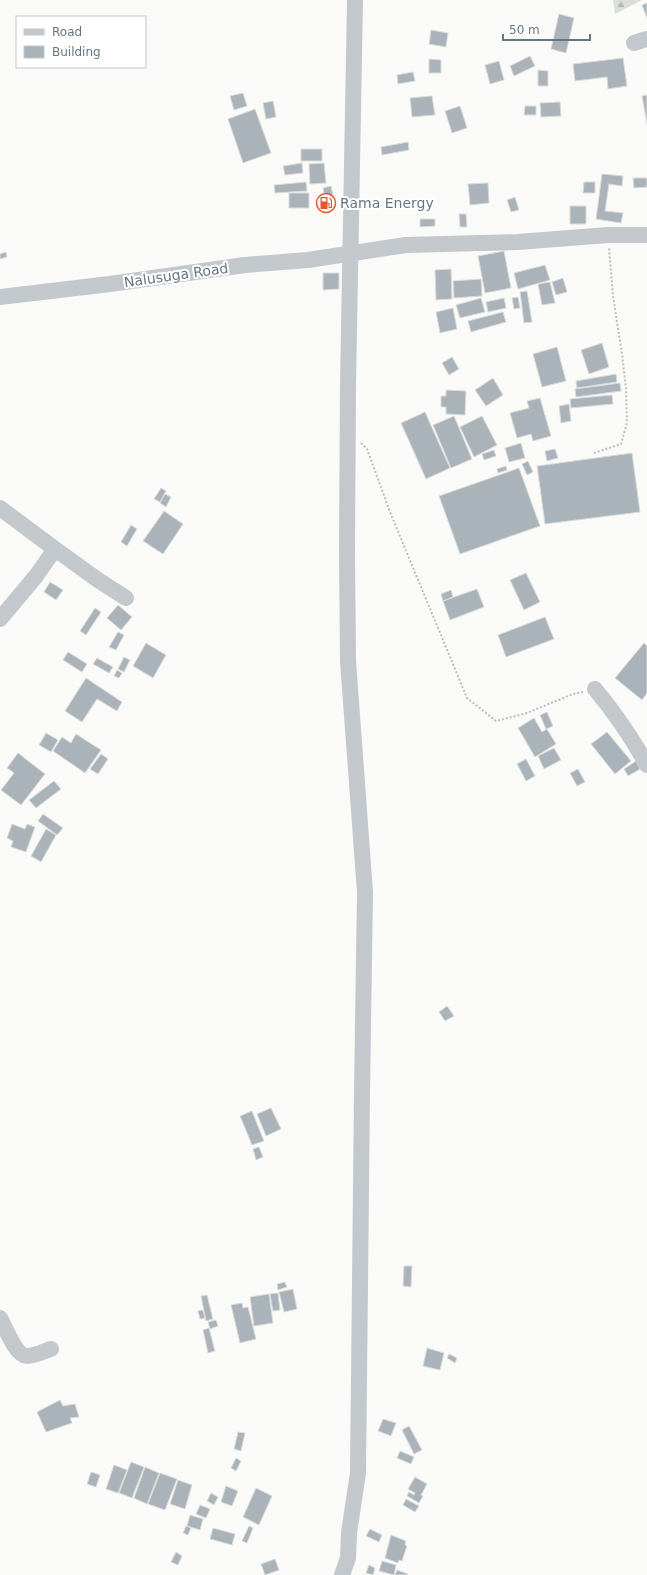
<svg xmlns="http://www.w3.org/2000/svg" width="647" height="1575" font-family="'DejaVu Sans',sans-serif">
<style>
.forest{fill:url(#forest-firs)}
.building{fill:#aab3b9;stroke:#dcdcda}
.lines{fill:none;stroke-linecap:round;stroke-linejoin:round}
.path{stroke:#bbbfc2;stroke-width:2;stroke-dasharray:2 2;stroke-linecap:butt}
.minor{stroke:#c3c8cc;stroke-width:16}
.labels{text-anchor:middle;stroke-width:4;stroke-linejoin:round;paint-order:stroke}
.poi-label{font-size:14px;fill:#657683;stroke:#fff;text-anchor:start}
.street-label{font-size:14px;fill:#657683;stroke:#fff}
</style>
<defs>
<pattern id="forest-firs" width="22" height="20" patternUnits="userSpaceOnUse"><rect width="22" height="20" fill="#dadfd7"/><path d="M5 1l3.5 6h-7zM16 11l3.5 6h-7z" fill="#b4b9b4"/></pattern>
</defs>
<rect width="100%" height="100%" fill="#fafaf8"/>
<path class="forest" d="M613 0H642L615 14Z"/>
<path class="building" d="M647 3V18L642 5Z
M559 14 574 18 566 53 551 49Z
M431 30 448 33 446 47 429 44Z
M530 56 535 66 514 76 510 66Z
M623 58 627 86 608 89 607 77 575 81 573 64Z
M429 59 441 60V73H429Z
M499 61 504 80 490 84 485 65Z
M538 70 548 71V86H538Z
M413 72 415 81 398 84 397 75Z
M243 93 247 106 234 110 230 96Z
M647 95V124L642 96Z
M432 96 435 115 412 117 410 98Z
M273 101 276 117 266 119 263 103Z
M560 102 561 116 541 117 540 103Z
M460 106 467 128 452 133 445 111Z
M525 106H536V115H524Z
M255 109 271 153 243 163 228 119Z
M408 142 409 150 382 155 381 147Z
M301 149H322V161H301Z
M302 163 303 173 285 175 283 166Z
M324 163 326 183 310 184 309 164Z
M602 174 623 176 622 186 609 184 605 211 623 213 621 223 596 219Z
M633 178H647V187L634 188Z
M306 182 307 191 275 193 274 185Z
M584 182H595V193H583Z
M488 183 489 203 470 205 468 184Z
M331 186 335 205 327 206 323 188Z
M289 193H309V208H289Z
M515 197 519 210 511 212 507 200Z
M570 206H586V224H570Z
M459 214H466L467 227H460Z
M420 219H435V226L420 227Z
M504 251 511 288 485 293 478 256Z
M6 252 7 257 0 259V254Z
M545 265 550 280 518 289 514 273Z
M451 269 452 299 436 300 435 270Z
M323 273H339V289L323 290Z
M563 278 567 292 556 295 552 282Z
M481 279 482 296 454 298 453 281Z
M550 282 555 303 542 305 538 284Z
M527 291 532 322 524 323 520 292Z
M518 297 520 308 514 309 512 298Z
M481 298 485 312 460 318 456 305Z
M504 298 506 308 488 312 486 302Z
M453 308 457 329 440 333 436 312Z
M503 312 506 322 471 332 468 321Z
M602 343 609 367 589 374 581 350Z
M557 347 566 381 542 387 533 354Z
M452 357 459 369 449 375 442 363Z
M616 374 617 382 577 388 576 381Z
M493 378 503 395 486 406 475 390Z
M620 383 621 391 576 397 575 389Z
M446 390 466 391 465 415 446 414V407H441V396H446Z
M612 395 613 404 571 408 570 399Z
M540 398 551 436 533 441 531 434 517 438 510 413 529 408 527 401Z
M569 404 571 421 561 423 559 406Z
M425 412 450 468 426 479 401 423Z
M454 416 472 459 451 468 433 425Z
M482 416 497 445 474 457 460 427Z
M521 443 525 458 509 462 505 448Z
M555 449 558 458 547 461 545 451Z
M494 450 496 456 484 460 482 454Z
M632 453 640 512 545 524 537 466Z
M528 461 533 472 527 475 522 464Z
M506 466 507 470 498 473 497 469Z
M519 468 540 526 460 554 439 496Z
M161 488 166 491 160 502 154 499Z
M165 494 171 497 166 507 160 503Z
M164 511 183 524 163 554 143 541Z
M131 525 137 529 127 546 121 542Z
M526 573 540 602 524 610 510 580Z
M50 582 63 590 56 600 44 592Z
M477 589 484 607 450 620 443 601Z
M451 590 453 597 443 601 441 594Z
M118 605 132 617 121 630 107 618Z
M95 608 101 612 86 635 80 631Z
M545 617 554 639 506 657 498 635Z
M118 632 124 635 116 650 109 647Z
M146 643 166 655 153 678 133 666Z
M644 643 647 646V693L642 700 615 678Z
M68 652 87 664 82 672 63 660Z
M124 657 130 660 124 672 118 669Z
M97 658 113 667 109 673 93 664Z
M117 670 122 673 119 678 114 676Z
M86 678 122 702 117 711 97 699 82 722 65 711Z
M547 712 553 726 546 729 540 715Z
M534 718 542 732 547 729 556 744 535 757 518 728Z
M607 732 631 761 615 774 591 744Z
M46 733 58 740 51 752 39 745Z
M76 734 101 750 85 773 53 751 62 737 71 743Z
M554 748 561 760 544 769 538 756Z
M18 753 45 774 21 805 1 790 14 773 7 768Z
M101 754 108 759 98 774 90 769Z
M526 759 535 776 526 781 517 764Z
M636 761 640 769 628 776 624 769Z
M578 769 585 782 577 786 570 773Z
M54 781 61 789 36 808 29 800Z
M43 814 63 828 57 835 38 821Z
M12 824 25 829 27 824 35 827 26 852 11 847 13 841 7 838Z
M46 829 56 835 41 862 31 856Z
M447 1006 454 1016 445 1021 439 1012Z
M271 1108 281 1129 266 1136 257 1114Z
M252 1111 264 1141 252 1145 240 1116Z
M259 1147 263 1157 256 1160 253 1149Z
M404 1266H412L411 1287 403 1286Z
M285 1282 287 1287 278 1290 277 1284Z
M293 1289 297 1309 284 1312 279 1292Z
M278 1293 280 1310 273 1311 270 1294Z
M269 1294 273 1323 254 1326 250 1297Z
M207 1295 213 1319 206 1321 201 1296Z
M242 1303 243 1308 248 1307 256 1339 240 1343 231 1305Z
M203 1310 205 1318 200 1319 198 1311Z
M216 1320 218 1326 210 1329 208 1322Z
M209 1328 215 1351 208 1353 203 1330Z
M427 1348 444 1353 440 1370 423 1366Z
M449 1354 457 1358 455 1363 447 1358Z
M60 1400 63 1406 75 1404 79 1417 70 1418 72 1423 46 1432 37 1412Z
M383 1419 396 1423 391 1436 378 1431Z
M409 1426 422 1450 414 1454 402 1430Z
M238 1432 245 1433 241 1451 234 1449Z
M400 1451 414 1457 411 1464 397 1458Z
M236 1458 241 1461 236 1471 231 1468Z
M131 1462 144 1467 132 1498 119 1493Z
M114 1465 127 1470 118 1493 106 1489Z
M145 1467 159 1473 147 1504 134 1498Z
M91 1472 100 1475 96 1487 87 1484Z
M160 1473 177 1479 165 1510 148 1504Z
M415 1477 427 1484 421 1495 423 1496 419 1503 407 1496 409 1492 414 1495 415 1493 408 1489Z
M178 1480 192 1485 185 1509 170 1504Z
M226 1486 238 1491 232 1506 221 1502Z
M256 1488 272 1496 259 1525 243 1517Z
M211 1493 218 1497 214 1505 207 1501Z
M406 1499 419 1506 415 1512 403 1505Z
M200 1505 210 1509 206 1518 196 1514Z
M190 1515 203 1519 200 1530 187 1526Z
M186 1526 191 1528 188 1535 183 1533Z
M249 1526 253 1528 247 1543 242 1541Z
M213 1528 235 1534 232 1545 210 1539Z
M370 1529 382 1535 379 1542 366 1536Z
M391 1535 406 1541 405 1545 407 1546 402 1561 399 1560 398 1563 385 1558Z
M176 1552 182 1556 178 1565 171 1562Z
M275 1559 279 1570 265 1575 261 1564Z
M382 1561 396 1565 394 1575 379 1571Z
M369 1565 375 1568 373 1575 366 1573Z
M397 1570 408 1574 407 1575H395Z"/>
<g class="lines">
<path class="path" d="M361 443 367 449 390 512 467 698 496 721 527 713 573 694 583 692
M594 453 621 444 627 423 626 389 622 354 613 296 609 248"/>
<path class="minor" d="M634 43 647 39
M0 297 110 284 245 265 308 260 406 245 518 242 608 235H647
M0 508 55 549 36 576 0 619
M55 549 98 580 126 598
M595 689C615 713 632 738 647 765
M0 1318C5 1327 16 1356 27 1356 35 1356 44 1351 51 1349
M342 1575 348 1558 349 1533 358 1473 362 1093 365 892 348 661 347 551 348 385 355 0"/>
</g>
<defs>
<g id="fuel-ring" transform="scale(1)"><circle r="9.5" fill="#fff" stroke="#e4572e" stroke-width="1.5"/><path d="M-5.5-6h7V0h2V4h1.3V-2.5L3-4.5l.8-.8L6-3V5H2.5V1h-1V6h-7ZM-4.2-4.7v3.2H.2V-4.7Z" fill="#e4572e"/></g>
</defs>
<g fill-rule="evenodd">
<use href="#fuel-ring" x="326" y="203"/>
</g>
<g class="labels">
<g class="poi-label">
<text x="340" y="208">Rama Energy</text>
</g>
<g class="street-label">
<text transform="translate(176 275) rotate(-8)" y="5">Nalusuga Road</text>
</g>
</g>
<rect x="16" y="16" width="130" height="52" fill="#ffffff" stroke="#c1c8cd"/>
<rect x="24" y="29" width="20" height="6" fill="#c3c8cc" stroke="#c1c8cd"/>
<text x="52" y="36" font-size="12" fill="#657683">Road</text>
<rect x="24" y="46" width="20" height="12" fill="#aab3b9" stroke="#c1c8cd"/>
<text x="52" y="56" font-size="12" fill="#657683">Building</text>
<path d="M503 34v6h87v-6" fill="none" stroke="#657683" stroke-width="2"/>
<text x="509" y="34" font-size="12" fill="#657683" stroke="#ffffff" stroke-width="3" paint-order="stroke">50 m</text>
</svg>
